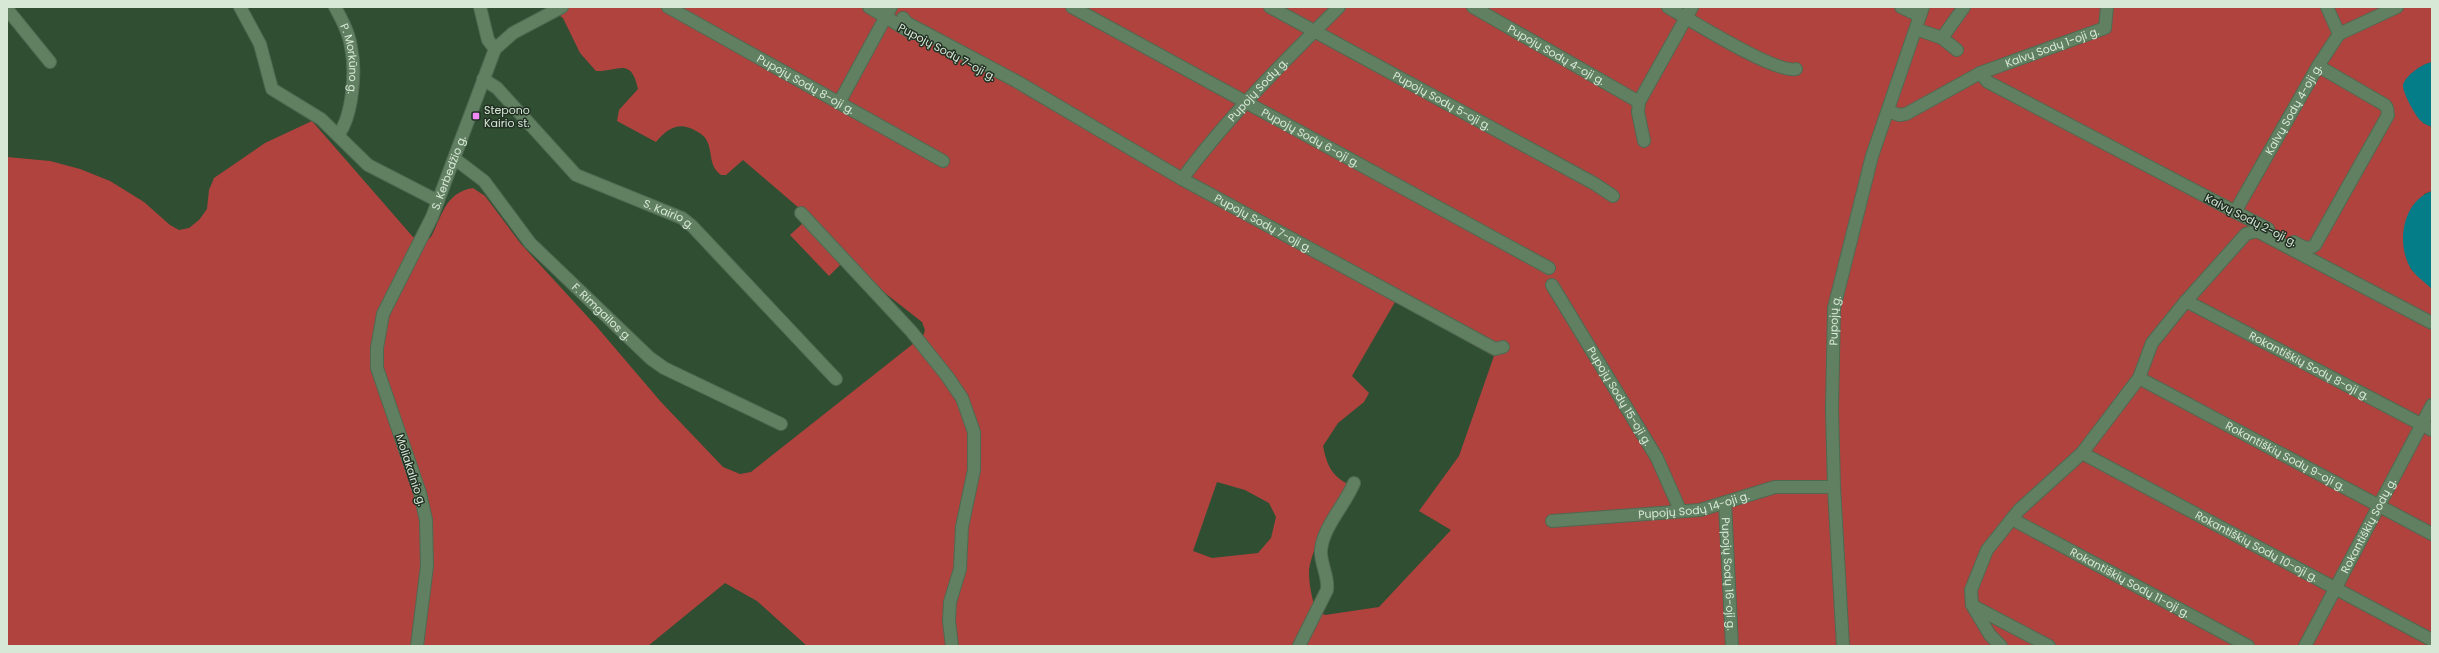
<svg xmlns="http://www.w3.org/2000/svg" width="2439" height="653" font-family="Poppins,sans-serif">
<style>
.green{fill:#b1433f;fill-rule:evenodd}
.water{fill:#057d88}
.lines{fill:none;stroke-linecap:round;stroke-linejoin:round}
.street-casing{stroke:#506952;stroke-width:14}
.street{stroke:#618061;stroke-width:12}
.poi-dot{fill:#f08bf5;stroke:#223023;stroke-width:1.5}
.labels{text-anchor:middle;stroke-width:3;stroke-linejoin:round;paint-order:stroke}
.street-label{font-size:11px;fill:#d7e8d7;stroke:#223023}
.poi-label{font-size:11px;fill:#d7e8d7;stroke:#223023;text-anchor:start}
</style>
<rect width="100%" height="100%" fill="#304e32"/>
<path class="green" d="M547 7H2432V62C2420 65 2403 77 2404 91L2423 123 2432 127V191L2424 194 2410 268 2432 289V646H807L757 601 725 583 648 646H7V157L50 161 80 169 110 181 144 202 170 225 179 230 189 228 199 220 207 209 209 190 214 178 265 143 312 121 413 237 427 240 431 237C443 214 445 193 473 188L485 196 521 244 597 327 661 402 723 467 740 474 751 472 923 336 925 330 922 322 885 293 806 214 743 160 726 175H721C708 165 713 153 707 141 705 136 700 133 696 131 679 121 668 128 656 142L617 121 619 110 638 89C631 56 618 72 596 71L580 53 563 18ZM1395 302 1494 356 1459 456 1419 511 1451 530 1379 607 1325 615 1315 609C1312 597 1309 585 1309 572 1311 545 1337 508 1350 485 1331 476 1327 465 1323 446L1338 423 1364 402 1369 393 1352 376ZM1217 482 1245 490 1269 503 1276 517 1271 538 1258 553 1212 558 1193 551Z
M803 223 842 263 829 276 790 235Z"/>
<path class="water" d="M2432 62V127C2428 125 2424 124 2421 121 2416 117 2402 92 2403 85 2406 75 2422 64 2432 62Z
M2432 191V289C2425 282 2414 275 2410 267 2396 242 2403 201 2432 191Z"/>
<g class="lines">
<g class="street-casing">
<g id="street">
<path d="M240 7 260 44 272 89 321 119 368 165 438 201"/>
<path id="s1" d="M335 7C342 20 349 33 351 47 356 70 353 116 338 135"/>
<path d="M480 7 488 40 495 49"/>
<path id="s2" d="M668 7 943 161"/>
<path d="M869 7 912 33"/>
<path id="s3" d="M1072 7 1549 268"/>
<path id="s4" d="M1270 7 1595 184 1613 196"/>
<path id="s5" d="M1473 7 1639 102"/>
<path d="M1668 7C1690 20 1776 74 1796 69"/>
<path d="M1901 7 1920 16"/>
<path d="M2327 7 2339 34"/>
<path d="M7 9 50 62"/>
<path id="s6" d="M903 18 907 23 1016 81 1182 179 1495 349 1503 347"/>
<path d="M1916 29 1942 38 1957 50"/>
<path d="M1942 38 1964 7"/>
<path d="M1980 73 1988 82 2268 229"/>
<path id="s7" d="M483 79 497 88 576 175 682 218 692 226 836 379"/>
<path d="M839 103 891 7"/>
<path id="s8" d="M1888 111 1899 115 1906 114 1980 73 2105 28 2107 7"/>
<path d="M1644 141 1638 112 1639 102 1692 7"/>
<path id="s9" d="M455 159 484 181 530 243 650 358 664 368 781 424"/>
<path id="s10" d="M1182 179C1228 117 1284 61 1339 7"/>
<path id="s11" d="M2235 212 2318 66 2339 34 2397 7"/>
<path d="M801 213 911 331 947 376 962 398 974 432V470L962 527 960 569 950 602 949 621 952 646"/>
<path d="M2294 242C2301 246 2308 251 2315 245L2388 115 2387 108 2385 105 2318 66"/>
<path id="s12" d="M1552 285 1657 458 1680 510"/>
<path id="s13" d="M2186 301 2432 430"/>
<path id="s14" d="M2139 378 2432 534"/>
<path id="s15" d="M2082 453 2432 640"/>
<path id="s16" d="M1725 503 1732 646"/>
<path id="s17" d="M2012 519 2248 646"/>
<path id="s18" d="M1552 521 1700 510 1775 487H1834"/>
<path d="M1973 606 2049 646"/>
<path id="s19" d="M417 646 427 566 426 520 420 493 377 368V348L383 314 432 217 495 49 513 33 562 7"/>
<path d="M1299 646 1327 590C1329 576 1320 564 1321 550 1323 527 1345 505 1354 483"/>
<path id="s20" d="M1843 646 1834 487 1832 409 1834 308 1872 156 1923 7"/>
<path d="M2001 646 1990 635 1972 605 1971 590 1987 550 2019 510 2082 453 2139 378 2152 343 2186 301 2246 234 2257 231 2432 323"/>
<path id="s21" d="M2305 646 2432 405"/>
</g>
</g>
<use href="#street" class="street"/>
</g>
<rect class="poi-dot" x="472" y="112" width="8" height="8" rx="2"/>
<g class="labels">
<g class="street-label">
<text dy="4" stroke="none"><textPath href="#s8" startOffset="180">Kalvų Sodų 1-oji g.</textPath></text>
<text transform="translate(947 52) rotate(28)" y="4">Pupojų Sodų 7-oji g.</text>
<text dy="4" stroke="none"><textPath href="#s5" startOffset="96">Pupojų Sodų 4-oji g.</textPath></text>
<text dy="4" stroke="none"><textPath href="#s1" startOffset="55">P. Morkūno g.</textPath></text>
<text dy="4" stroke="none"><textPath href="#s2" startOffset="158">Pupojų Sodų 8-oji g.</textPath></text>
<text dy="4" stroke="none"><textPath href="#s10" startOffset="117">Pupojų Sodų g.</textPath></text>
<text dy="4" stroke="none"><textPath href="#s4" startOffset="196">Pupojų Sodų 5-oji g.</textPath></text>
<text dy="4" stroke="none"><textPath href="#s11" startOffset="118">Kalvų Sodų 4-oji g.</textPath></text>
<text dy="4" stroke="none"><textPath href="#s3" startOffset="272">Pupojų Sodų 6-oji g.</textPath></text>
<text dy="4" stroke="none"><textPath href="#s19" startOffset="497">S. Kerbedžio g.</textPath></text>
<text dy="4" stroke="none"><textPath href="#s7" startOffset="235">S. Kairio g.</textPath></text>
<text transform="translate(2251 220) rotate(27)" y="4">Kalvų Sodų 2-oji g.</text>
<text dy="4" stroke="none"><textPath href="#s6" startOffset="415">Pupojų Sodų 7-oji g.</textPath></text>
<text dy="4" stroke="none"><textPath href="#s9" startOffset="213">F. Rimgailos g.</textPath></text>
<text dy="4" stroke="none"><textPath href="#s20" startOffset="326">Pupojų g.</textPath></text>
<text dy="4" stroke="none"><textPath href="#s13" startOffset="139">Rokantiškių Sodų 8-oji g.</textPath></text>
<text dy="4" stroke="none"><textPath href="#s12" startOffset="130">Pupojų Sodų 15-oji g.</textPath></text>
<text dy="4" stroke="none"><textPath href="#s14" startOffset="166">Rokantiškių Sodų 9-oji g.</textPath></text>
<text transform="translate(411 470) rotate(72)" y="4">Moliakalnio g.</text>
<text dy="4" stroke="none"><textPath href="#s18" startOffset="143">Pupojų Sodų 14-oji g.</textPath></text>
<text dy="4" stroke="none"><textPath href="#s21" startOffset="136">Rokantiškių Sodų g.</textPath></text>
<text dy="4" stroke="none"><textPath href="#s15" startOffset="198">Rokantiškių Sodų 10-oji g.</textPath></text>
<text dy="4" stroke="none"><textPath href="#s16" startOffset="71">Pupojų Sodų 16-oji g.</textPath></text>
<text dy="4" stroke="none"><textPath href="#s17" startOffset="134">Rokantiškių Sodų 11-oji g.</textPath></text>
</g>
<g class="poi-label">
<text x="484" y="114">Stepono<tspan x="484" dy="13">Kairio st.</tspan></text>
</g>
</g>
<rect width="2439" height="653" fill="none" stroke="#d7e8d7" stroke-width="16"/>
</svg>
